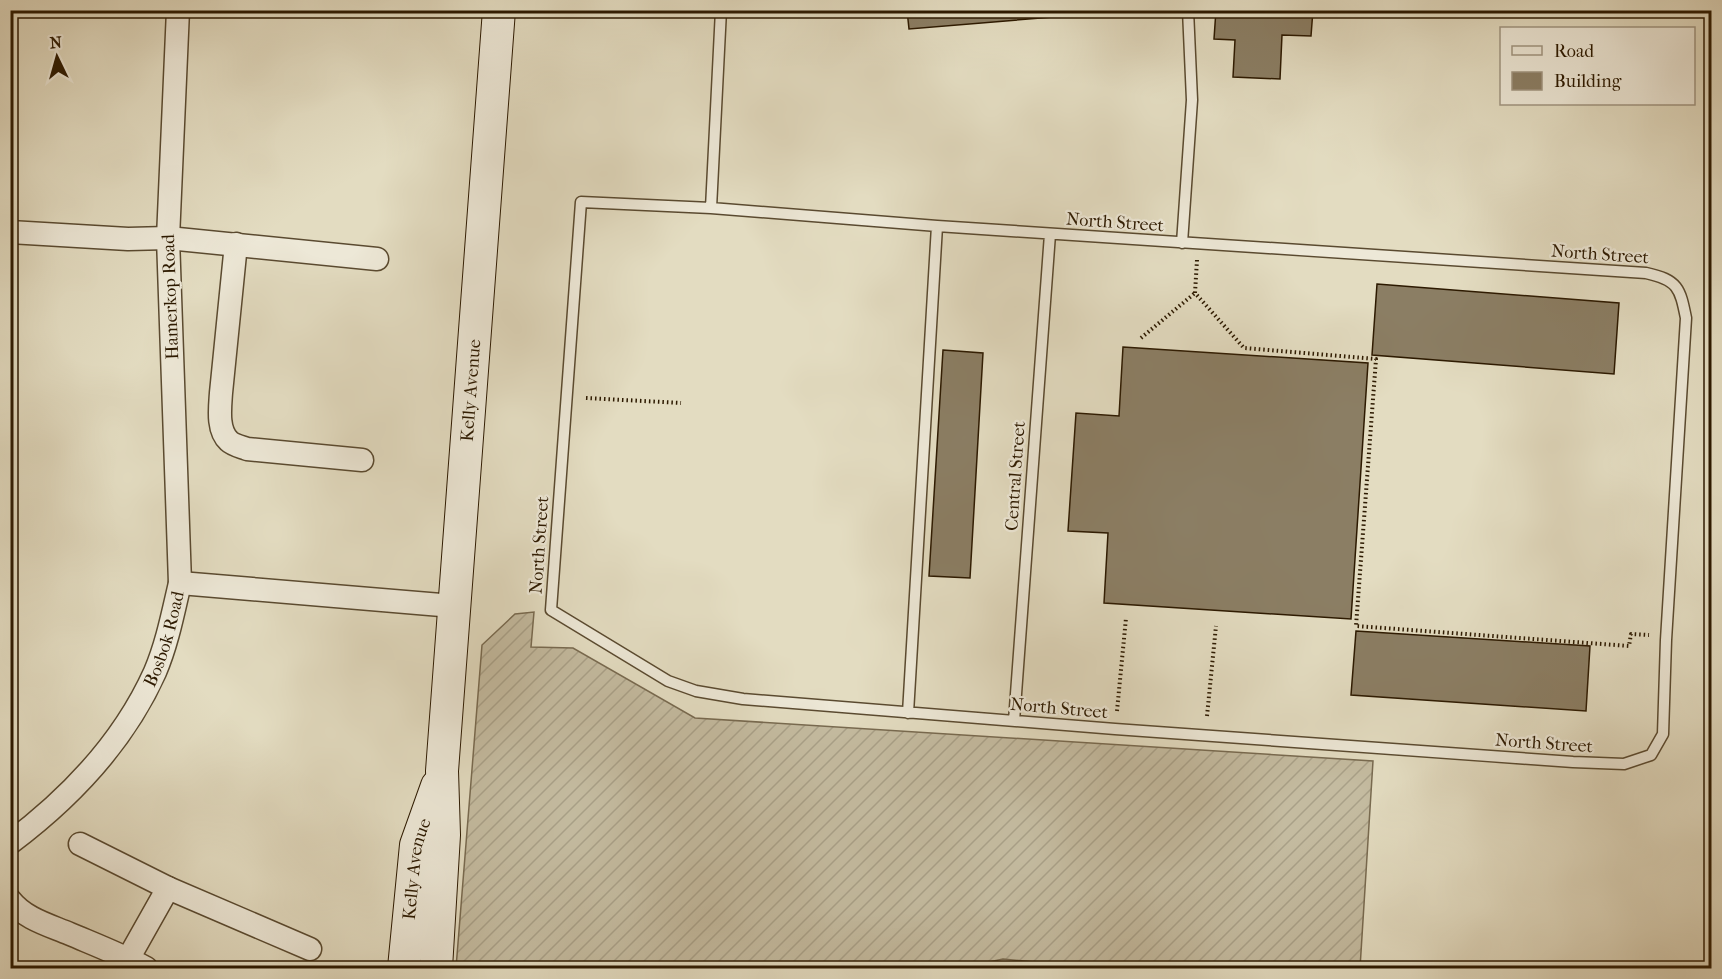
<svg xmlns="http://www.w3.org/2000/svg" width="1722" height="979" font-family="'IM FELL French Canon',serif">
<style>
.garden{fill:url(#garden-furrows);stroke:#786a50;stroke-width:1.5}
.building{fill:#8b7e64;stroke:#2c1900;stroke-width:1.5}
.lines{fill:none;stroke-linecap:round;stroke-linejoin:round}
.lane-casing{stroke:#5a4a30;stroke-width:13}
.street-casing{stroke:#5a4a30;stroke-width:25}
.secondary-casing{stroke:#2c1900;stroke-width:34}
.path{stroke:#2c1900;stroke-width:4;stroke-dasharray:1.5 3;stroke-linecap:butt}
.lane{stroke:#ede8d7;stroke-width:10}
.street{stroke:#ede8d7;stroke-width:22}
.secondary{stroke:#ede8d7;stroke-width:32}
.labels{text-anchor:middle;stroke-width:4.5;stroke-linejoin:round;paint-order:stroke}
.street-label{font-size:18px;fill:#2c1900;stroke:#ede8d7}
</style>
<defs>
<pattern id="garden-furrows" width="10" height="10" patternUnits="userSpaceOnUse" patternTransform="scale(1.5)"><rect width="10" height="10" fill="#c4bba0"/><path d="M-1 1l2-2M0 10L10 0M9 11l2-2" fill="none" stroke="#a9a088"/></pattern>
</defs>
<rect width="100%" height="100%" fill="#e3dcc1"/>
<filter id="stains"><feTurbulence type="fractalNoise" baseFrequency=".00333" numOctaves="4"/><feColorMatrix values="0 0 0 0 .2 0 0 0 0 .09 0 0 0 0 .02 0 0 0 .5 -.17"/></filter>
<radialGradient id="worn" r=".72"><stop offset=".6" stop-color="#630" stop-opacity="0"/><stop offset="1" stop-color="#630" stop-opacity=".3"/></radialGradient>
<path class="garden" d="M534 612 531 647 573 648 695 718 1373 761 1360 968H1099L1003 959 985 963 984 968H456L482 645 515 614Z"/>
<path class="building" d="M907 10H1077V15L909 29Z
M1216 10H1313L1311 36 1282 35 1280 79 1233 77 1235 40 1214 39Z
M1377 284 1619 303 1614 374 1372 355Z
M1123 347 1368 363 1351 619 1104 603 1108 533 1068 531 1076 413 1119 416Z
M943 350 983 353 970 578 929 576Z
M1356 631 1590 646 1586 711 1351 695Z"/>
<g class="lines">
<g class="lane-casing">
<path id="lane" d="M581 202 711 208 937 226 1646 273C1678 280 1680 288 1686 318L1666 640 1663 734 1651 755 1624 764 1573 762 1115 729 743 699 696 691 668 681 551 610Z
M711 208 721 10
M1182 243 1192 100 1188 10
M908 713 937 226
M1014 721 1050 234"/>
</g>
<g class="street-casing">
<g id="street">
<path d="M10 232 128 239 168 238 377 259"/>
<path d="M236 244 221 393C220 408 217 430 229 441 233 445 242 447 247 449L362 460"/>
<path d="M180 583 453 606"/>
<path id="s1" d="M10 843C70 798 124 741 155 672 167 644 173 613 180 583L168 238 178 10"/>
<path d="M80 844 168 888"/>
<path d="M10 900C25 919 49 925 70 934 96 945 122 955 146 968"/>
<path d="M128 959 168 888 310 949"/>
</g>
</g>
<g class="secondary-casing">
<g id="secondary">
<path id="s2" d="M404 968 416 845 437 786"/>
<path id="s3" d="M436 968 444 835 442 771 499 10"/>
</g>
</g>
<path class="path" d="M1197 260 1195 293 1244 348 1376 359 1356 626 1629 646 1631 634 1649 635
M1141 338 1195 293
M586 398 681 403
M1117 711 1126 618
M1207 716 1216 626"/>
<use href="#lane" class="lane"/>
<use href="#street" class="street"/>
<use href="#secondary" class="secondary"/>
</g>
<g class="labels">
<g class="street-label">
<text transform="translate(1115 222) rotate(4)" y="6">North Street</text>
<text transform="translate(1600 254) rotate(4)" y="6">North Street</text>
<text transform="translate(170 297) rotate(-92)" y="6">Hamerkop Road</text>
<text dy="6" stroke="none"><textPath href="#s3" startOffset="579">Kelly Avenue</textPath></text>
<text transform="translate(1015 476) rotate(-86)" y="6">Central Street</text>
<text transform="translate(539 545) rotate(-86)" y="6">North Street</text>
<text dy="6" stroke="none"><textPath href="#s1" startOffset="261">Bosbok Road</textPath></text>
<text transform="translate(1059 708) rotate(5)" y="6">North Street</text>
<text transform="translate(1544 743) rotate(4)" y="6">North Street</text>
<text dy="6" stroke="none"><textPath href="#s2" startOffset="100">Kelly Avenue</textPath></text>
</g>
</g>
<rect width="1722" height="979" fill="none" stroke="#e3dcc1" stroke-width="36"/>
<rect x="12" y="12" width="1698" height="955" fill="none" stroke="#2c1900" stroke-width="3"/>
<rect x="18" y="18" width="1686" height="943" fill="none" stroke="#2c1900" stroke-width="1.5"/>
<rect x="1500" y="27" width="195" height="78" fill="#ede8d7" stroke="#a09581" stroke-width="1.5"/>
<rect x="1512" y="46" width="30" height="9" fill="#ede8d7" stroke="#a09581" stroke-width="1.5"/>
<text x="1554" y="57" font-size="18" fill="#2c1900">Road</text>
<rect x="1512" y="72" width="30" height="18" fill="#8b7e64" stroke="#a09581" stroke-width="1.5"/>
<text x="1554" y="87" font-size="18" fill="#2c1900">Building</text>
<g transform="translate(57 57) rotate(355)" stroke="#ede8d7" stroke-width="4.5" paint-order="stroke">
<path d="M0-4.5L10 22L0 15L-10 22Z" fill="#2c1900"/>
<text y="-9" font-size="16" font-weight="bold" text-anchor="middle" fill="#2c1900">N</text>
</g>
<rect width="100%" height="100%" filter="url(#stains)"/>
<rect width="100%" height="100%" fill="url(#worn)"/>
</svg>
